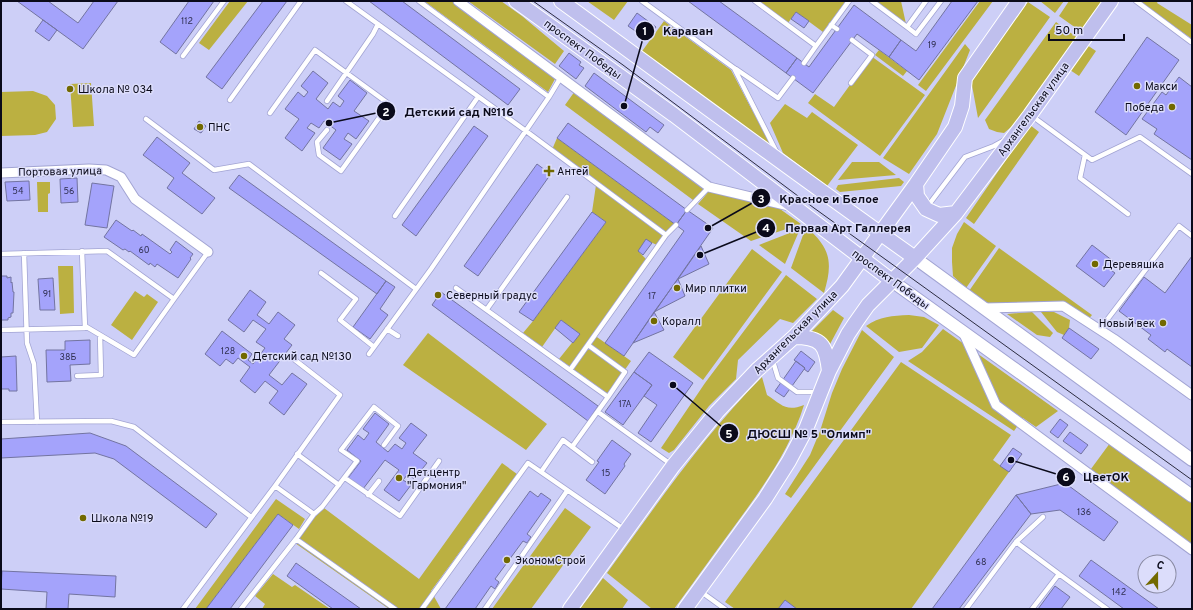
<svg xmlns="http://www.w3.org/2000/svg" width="1193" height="610" font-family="Overpass,sans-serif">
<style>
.green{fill:#bbb041}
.building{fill:#a4a3fb;stroke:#7374a1}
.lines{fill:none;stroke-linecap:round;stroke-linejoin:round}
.lane-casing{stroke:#a2a4d3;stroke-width:6}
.street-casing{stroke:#a2a4d3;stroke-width:11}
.secondary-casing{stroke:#a2a4d3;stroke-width:14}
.primary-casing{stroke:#fff;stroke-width:16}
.lane{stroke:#fff;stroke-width:4.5}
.street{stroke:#fff;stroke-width:9}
.secondary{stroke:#fff;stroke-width:12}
.primary{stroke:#bfbfed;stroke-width:14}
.tram{stroke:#2c2c40;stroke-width:1}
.poi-dot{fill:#726900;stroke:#dcddfb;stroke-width:1.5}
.labels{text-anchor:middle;stroke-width:3;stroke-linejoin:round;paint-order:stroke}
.number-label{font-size:9px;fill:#303052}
.street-label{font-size:11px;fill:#0a0a1a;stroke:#dcddfb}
.poi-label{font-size:11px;fill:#0a0a1a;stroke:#dcddfb;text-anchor:start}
.leader{fill:none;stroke:#0a0a1a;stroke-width:1.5}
.callout-dot{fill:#0a0a1a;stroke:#dcddfb;stroke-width:1.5}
.mark-label{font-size:12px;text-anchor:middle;font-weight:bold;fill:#fff}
.callout-label{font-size:12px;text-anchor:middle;font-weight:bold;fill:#0a0a1a;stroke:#dcddfb;stroke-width:3;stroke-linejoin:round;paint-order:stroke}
</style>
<rect width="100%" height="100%" fill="#cdcff7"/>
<path class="green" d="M230 1H248L209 50 199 43Z
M424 1H452L556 77 548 92Z
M468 1H501L522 16 564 51 555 64Z
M587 1H628L614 20Z
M757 1H846L823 32 796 12 788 23Z
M875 1H901L906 24Z
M980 1H993L926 91 918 85Z
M1040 1H1064L1055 13Z
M1069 1H1106L1083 33 1059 16Z
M1141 1H1158L1157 3 1192 25V39L1140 2Z
M1028 2 1050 17 978 118 971 80Z
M664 21 731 70 771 146 640 54Z
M1056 22 1079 39 1023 117 1004 133 997 132 989 129 985 120Z
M965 44 970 50 937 134 909 174 883 158Z
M1087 45 1096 51 1079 76 1070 70Z
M879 50 907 71 903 76 875 55Z
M871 56 925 95 880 156 808 103 815 94 834 107Z
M91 83 94 126 73 127 70 84Z
M33 91 47 96 55 105 56 119 47 132 35 135 1 136V92Z
M575 91 706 187 693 200 565 105Z
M785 104 807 118 812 112 858 145 827 186 783 153 770 123Z
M1030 125 1039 132 974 224 966 218Z
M557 138 676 225 657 245 646 240 638 251 647 260 594 335 631 361 608 394 559 359 579 334 561 320 542 347 523 333 533 321 606 222 592 212 596 185 551 152Z
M852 162H879L896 175 838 180Z
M899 178 904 182 901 186 840 192 836 189 838 185Z
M37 182H50V193L48 194V212H38Z
M710 190 780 209 801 224 751 241 698 204Z
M964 222 996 246 966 288 953 276 952 262V248L957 234Z
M806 227C831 248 833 263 824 293L791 268Z
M800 229 785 264 759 245Z
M999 248 1092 315 1087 321 1063 306 990 305 969 291Z
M752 249 782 272 703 380 673 357Z
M58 266H73L74 313 60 314Z
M786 275 817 299 793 323 780 319 738 360 736 379 709 406 674 450 669 453 661 448 705 383Z
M135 291 144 297 147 294 158 302 132 340 111 325Z
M833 310 844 318 829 346 810 333Z
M1032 312 1053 333 1050 337 1037 335 1007 314Z
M1041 312H1054L1070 320 1069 328 1064 335 1057 332Z
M909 315 924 317 939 325 922 348 899 352 866 326C880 316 892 316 909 315Z
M943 329 1058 411 1036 427 1023 418 1014 431 908 361 922 352Z
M862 330 894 357 791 498 785 494 810 455 820 431 832 393 842 369Z
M428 333 547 424 526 450 403 365Z
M901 362 1011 435 993 460 1009 472 911 609H735L725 602Z
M762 377 767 395C782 405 786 412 804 405 790 450 761 490 733 528 713 555 694 582 674 609H652L607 573C656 506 703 436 762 377Z
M1113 439 1192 496V550L1088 473Z
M502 463 517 474 431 591 441 609H389L295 543 312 520 324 508 419 579Z
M276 499 305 519 299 529 278 514 206 609H195Z
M565 508 591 527 531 609H492Z
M273 574 292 587 295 585 330 609H262L265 604 255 596Z
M603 578 628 600 622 609H580Z"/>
<path class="building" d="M17 1H48L78 23 94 1H118L83 49Z
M189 1H214L176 54 160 42Z
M263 1H287L222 89 206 77Z
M369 1H402L520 89 508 105Z
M688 1H719L797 58 786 73Z
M952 1H978L919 80 889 57 901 40 916 51Z
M854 5 901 40 889 57 857 34 813 93 786 73 797 58 809 67Z
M796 12 809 21 804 28 791 19Z
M637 13 656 27 647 39 628 26Z
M43 20 57 30 49 41 35 31Z
M1147 37 1179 60 1126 135 1095 112Z
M569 53 581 62 579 65 584 68 576 79 559 66Z
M313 71 328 83 316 99 328 109 333 102 340 107 344 101 338 96 350 80 367 93 354 111 369 121 356 139 348 133 344 139 352 144 340 160 323 148 336 130 324 121 319 128 311 123 307 128 315 133 302 151 285 138 299 119 285 109 298 92 304 97 308 92 301 86Z
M594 73 664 125 658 133 650 127 646 132 585 86Z
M1179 77 1192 87V160L1154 134 1157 129 1142 119 1162 92 1166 95Z
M199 121 206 126 201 133 194 129Z
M568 123 687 210 676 225 557 138Z
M474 126 488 136 416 236 402 225Z
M157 137 190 163 182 173 215 198 202 214 167 188 174 178 143 155Z
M537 164 545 170 547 167 553 171 478 276 464 266Z
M239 175 386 281 377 294 229 188Z
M77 178 78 202 61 203 60 179Z
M29 181 30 200 7 201 5 182Z
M92 183 114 186 107 228 85 225Z
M687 210 713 228 624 356 605 343 684 231 676 225Z
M592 212 606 222 533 321 519 312Z
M116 220 132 231 133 230 141 236 142 234 170 254 172 252 170 250 176 241 193 254 190 258 191 259 178 278 157 264 155 267 150 263 149 265 130 251 129 252 125 249 123 250 104 237Z
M646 239 652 243 643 255 638 251Z
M1092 245 1113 261 1108 268 1115 273 1104 287 1076 266Z
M701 246 709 264 678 279Z
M1192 256V367L1167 349 1165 352 1148 339 1151 335 1119 311 1144 277 1165 293Z
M1 276H7V278L11 277V283L12 282 13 292H14L13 313H11V317L8 318V320H1Z
M53 278 55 310H40L38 279Z
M678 279 685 296 654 312Z
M386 281 395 287 380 309 388 315 370 339 353 327Z
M250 290 266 302 257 315 269 324 278 312 295 325 284 339 292 345 269 375 282 385 292 373 307 384 284 415 269 403 278 391 265 381 255 393 240 381 250 367 238 358 233 364 226 359 220 366 205 354 222 331 252 354 248 360 253 364 265 348 256 342 266 329 253 320 244 332 228 320Z
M441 292 598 406 588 421 432 305Z
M654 312 664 330 633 343Z
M561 320 580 334 573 343 555 328Z
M1069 328 1099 349 1091 359 1062 338Z
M90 340V364L70 365 71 381 47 382 46 350H65V341Z
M801 351 815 362 808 372 804 369 805 368 794 360Z
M649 352 693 383 651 442 638 433 657 405 644 396 652 385 634 372Z
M16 356 17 391H9V389H1V357Z
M796 361 805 368 784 397 775 391Z
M634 372 652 385 623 425 605 412Z
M375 413 389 424 376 442 388 452 395 444 402 449 406 443 399 438 411 423 427 435 413 453 427 463 414 479 408 474 403 480 411 485 399 501 384 490 399 470 385 460 363 489 348 478 361 461 347 450 358 435 364 440 369 433 363 429Z
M1060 419 1068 425 1058 438 1050 432Z
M1070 432 1088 445 1081 454 1063 441Z
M90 433 126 446 217 514 206 528 114 459 95 453 1 458V439Z
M612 440 631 454 624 464 625 466 605 494 586 480 599 462 597 461Z
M1013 448 1022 454 1009 472 1000 466Z
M1065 483 1118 522 1104 541 1060 510 1031 514 1016 495Z
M530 491 538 497 541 493 551 500 527 534 531 537 527 543 523 541 495 579 499 582 495 589 491 586 475 609H445Z
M1016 495 1031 514 959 609H932Z
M278 514 293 525 230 609H206Z
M1091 560 1159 609H1124L1079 576Z
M296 563 361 609H333L287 576Z
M2 571 116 576 115 597 69 594 68 609H46L47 592 1 589Z
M1055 586 1070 597 1061 609H1038Z
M785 600 797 609H778Z"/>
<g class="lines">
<g class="lane-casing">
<path id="lane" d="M346 1 526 131 666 235 570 370 456 288
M419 1 549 97
M642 1 734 68 777 153
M755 1 816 46 849 1
M872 1 907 27 926 1
M1136 1 1191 42
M831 25 837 29
M907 27 916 34 941 1
M183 56 224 1
M804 63 816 46
M736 69 778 98 793 78
M851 83 872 55 852 40
M230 100 301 1
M327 101 373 34 378 24
M270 113 315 50 389 104 341 171 319 155 317 142 327 130
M1032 116 1092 160 1140 137 1192 174
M146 119 214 170 249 164 416 289
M1085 155 1080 178 1128 214
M927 207 965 157 994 146 1005 140
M687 210 709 187
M395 216 478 97
M666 235 676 225
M24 253 27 343 34 364 37 422
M1 254 107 251 174 299 208 252
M321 273 356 299 340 320 374 347
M487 309 567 197
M85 326 134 355 174 299
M387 329 398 336
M1100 329 1179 226 1192 236
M1 330 85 328 82 251
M588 345 625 372 608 397
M369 354 431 269 549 97 561 77
M772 358 778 378 797 392H819
M570 370 608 397 572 447
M77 376 101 375 100 335
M598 412 672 465
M1 422 111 421 134 427 251 517
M297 454 339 485
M541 472 563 440 592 462
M345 478 400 516 439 461
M275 486 314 514 296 539 395 609
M368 495 379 481
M314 514 322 507 357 461 341 450 374 407 398 426 384 445
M1016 542 1043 517
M700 591 725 609
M183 609 275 486 340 395 295 360
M241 609 296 539
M422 609 528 463 625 530
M485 609 567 491
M966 609 1016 542 1059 574
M1032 609 1059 574 1107 609"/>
</g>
<g class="street-casing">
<path id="street" d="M458 1 709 187 789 206
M1 173 89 169 106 170 121 177 135 199 208 252
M984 308 1063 306 1114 339 1192 395
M963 332 996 405 1192 550"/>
</g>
<g class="secondary-casing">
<path id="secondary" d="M915 258 1192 460
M892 281 1192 496"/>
</g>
<g class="primary-casing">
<path id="primary" d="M516 1 674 115 892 281
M561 1C679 87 796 174 915 258
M916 184 917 196 926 209 939 215 956 213
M794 337C822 337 826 345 829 371
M570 609 673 466 717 412 757 370 794 337 842 286 916 184 955 127 962 106 965 78 1019 1
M685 609 765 499 789 461 806 429 829 371 848 334 856 322 868 305 915 258 956 213 1030 115 1111 1"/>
</g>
<use href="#lane" class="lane"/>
<use href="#street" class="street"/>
<use href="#secondary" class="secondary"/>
<use href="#primary" class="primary"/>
<path class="tram" d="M533 1 623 65 814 208 1192 480"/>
</g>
<g class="poi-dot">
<circle cx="1137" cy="86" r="4"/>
<circle cx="70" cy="89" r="4"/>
<circle cx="1172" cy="107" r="4"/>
<circle cx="200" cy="127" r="4"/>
<path d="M547 165h4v4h4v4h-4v4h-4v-4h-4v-4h4z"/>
<circle cx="1095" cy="264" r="4"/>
<circle cx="677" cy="288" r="4"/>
<circle cx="438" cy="295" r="4"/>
<circle cx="654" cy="321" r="4"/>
<circle cx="1163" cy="323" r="4"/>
<circle cx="244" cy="356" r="4"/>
<circle cx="399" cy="478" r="4"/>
<circle cx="83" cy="518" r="4"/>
<circle cx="507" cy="560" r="4"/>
</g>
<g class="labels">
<g class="number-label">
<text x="187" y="24">112</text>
<text x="932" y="48">19</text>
<text x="18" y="194">54</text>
<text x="69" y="194">56</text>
<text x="144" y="253">60</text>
<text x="47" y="297">91</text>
<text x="652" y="299">17</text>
<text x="228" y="354">128</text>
<text x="68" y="360">38Б</text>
<text x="625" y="407">17А</text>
<text x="606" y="476">15</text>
<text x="1084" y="515">136</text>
<text x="981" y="565">68</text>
<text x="1119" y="595">142</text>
</g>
<g class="street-label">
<text transform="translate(583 49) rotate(36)" y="4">проспект Победы</text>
<text transform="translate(1033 109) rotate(-54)" y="4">Архангельская улица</text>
<text transform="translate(60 171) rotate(-1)" y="4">Портовая улица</text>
<text transform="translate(891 279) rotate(36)" y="4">проспект Победы</text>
<text transform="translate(795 332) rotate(-45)" y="4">Архангельская улица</text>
</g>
<g class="poi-label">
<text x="1145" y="90">Макси</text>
<text x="78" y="93">Школа № 034</text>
<text x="1164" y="111" text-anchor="end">Победа</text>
<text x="208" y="131">ПНС</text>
<text x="557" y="175">Антей</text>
<text x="1103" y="268">Деревяшка</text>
<text x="685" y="292">Мир плитки</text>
<text x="446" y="299">Северный градус</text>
<text x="662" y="325">Коралл</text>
<text x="1155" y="327" text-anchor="end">Новый век</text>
<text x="252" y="360">Детский сад №130</text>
<text x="407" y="476">Дет.центр<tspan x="407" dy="13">"Гармония"</tspan></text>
<text x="91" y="522">Школа №19</text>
<text x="515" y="564">ЭкономСтрой</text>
</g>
</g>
<path class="leader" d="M624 106L645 31M329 123L386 111M708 228L761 198M700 255L766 228M673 385L729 433M1011 460L1066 477"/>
<g class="callout-dot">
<circle cx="624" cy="106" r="4"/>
<circle cx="329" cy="123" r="4"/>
<circle cx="708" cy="228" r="4"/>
<circle cx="700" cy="255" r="4"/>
<circle cx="673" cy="385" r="4"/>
<circle cx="1011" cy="460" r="4"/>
<circle cx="645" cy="31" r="10"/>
<circle cx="386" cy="111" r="10"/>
<circle cx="761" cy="198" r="10"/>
<circle cx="766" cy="228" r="10"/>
<circle cx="729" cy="433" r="10"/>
<circle cx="1066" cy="477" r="10"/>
</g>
<g class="mark-label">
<text x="645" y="35">1</text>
<text x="386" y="116">2</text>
<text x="761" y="203">3</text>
<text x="766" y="232">4</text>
<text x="729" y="438">5</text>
<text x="1066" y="481">6</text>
</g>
<g class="callout-label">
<text x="688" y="35">Караван</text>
<text x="459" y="116">Детский сад №116</text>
<text x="829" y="203">Красное и Белое</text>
<text x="848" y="232">Первая Арт Галлерея</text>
<text x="809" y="438">ДЮСШ № 5 "Олимп"</text>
<text x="1106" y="481">ЦветОК</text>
</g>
<rect width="1193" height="610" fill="none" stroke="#0a0a1a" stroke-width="4"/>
<g transform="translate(1157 574) rotate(21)"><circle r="19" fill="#dcddfb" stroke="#8889a1"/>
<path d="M0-3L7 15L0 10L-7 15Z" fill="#726900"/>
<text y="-6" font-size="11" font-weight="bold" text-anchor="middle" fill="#0a0a1a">С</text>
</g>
<path d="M1049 34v6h75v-6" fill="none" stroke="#0a0a1a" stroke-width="2"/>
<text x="1055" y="34" font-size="12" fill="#0a0a1a" stroke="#dcddfb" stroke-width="3" paint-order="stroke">50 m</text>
</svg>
